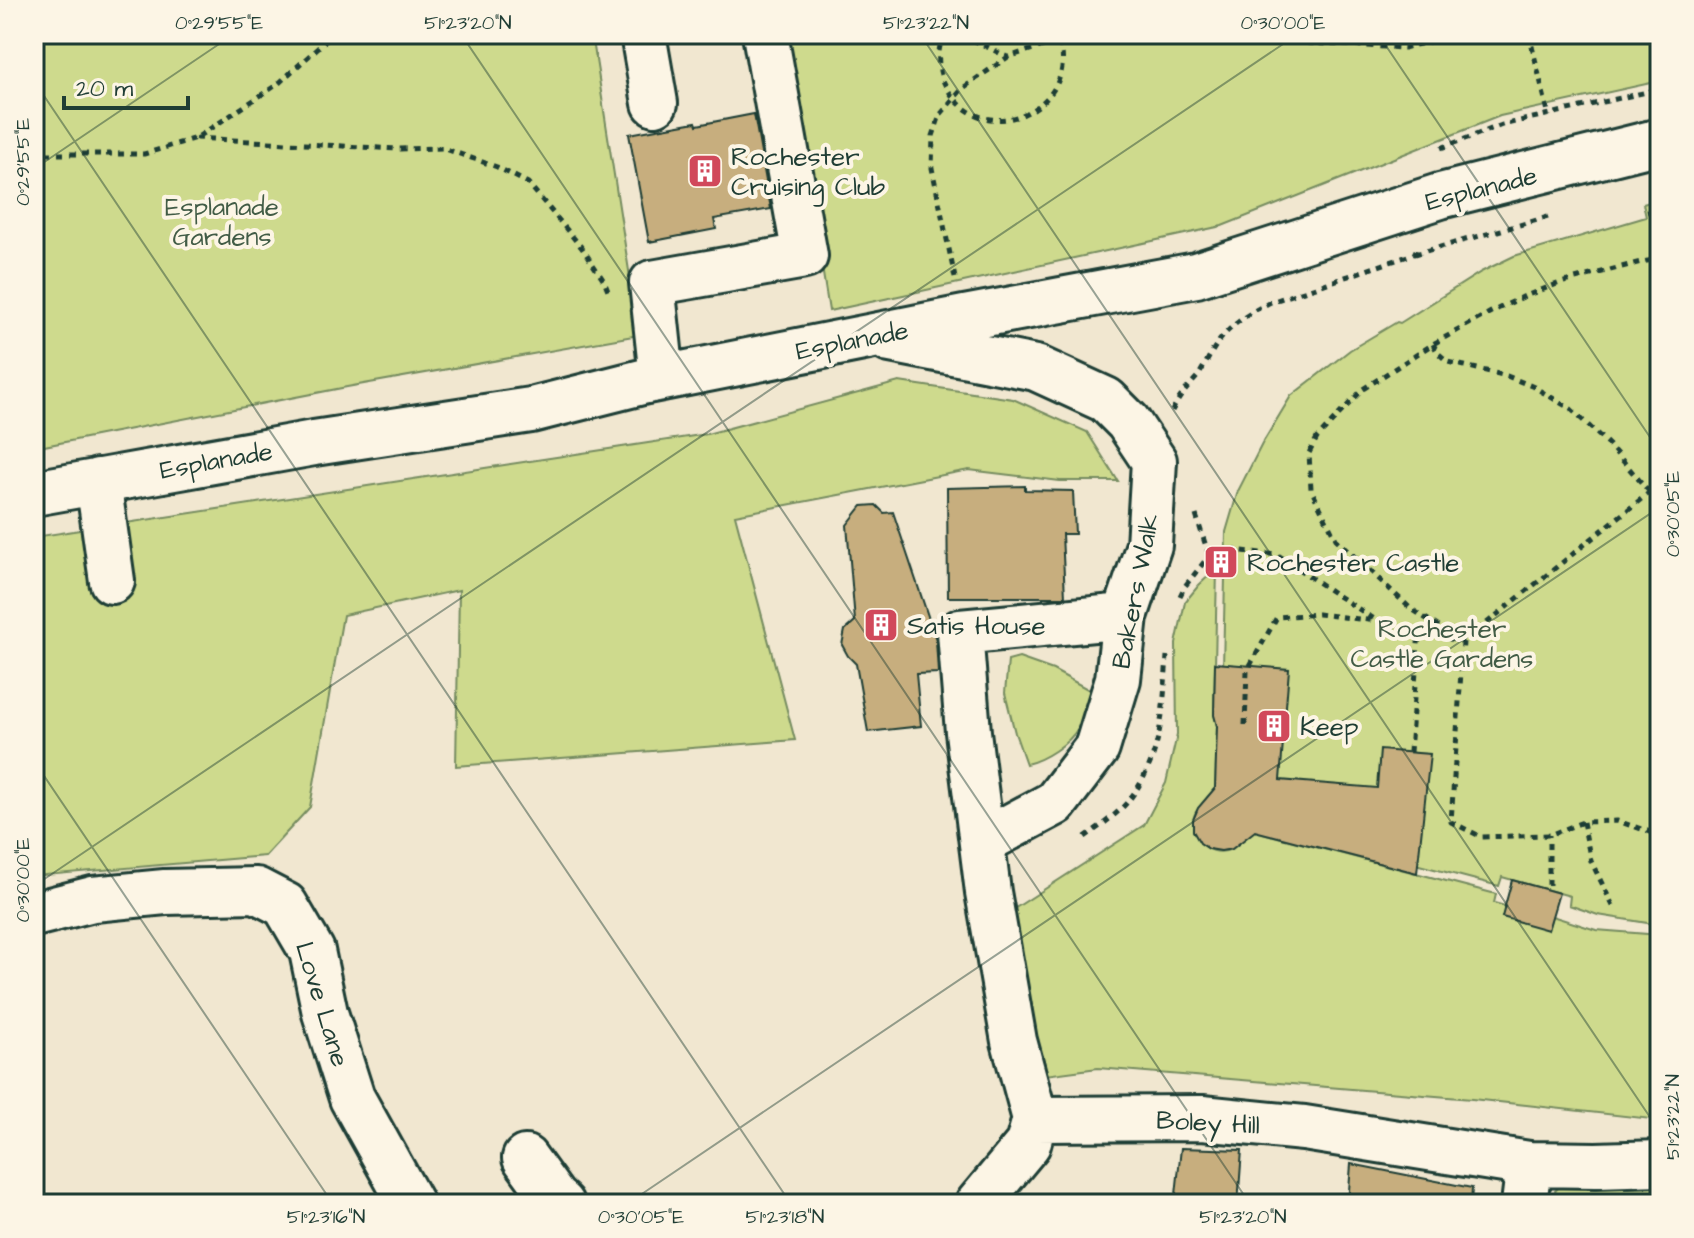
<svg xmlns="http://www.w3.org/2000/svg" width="1694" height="1238" font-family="'Architects Daughter',sans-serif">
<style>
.green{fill:#ceda8d;stroke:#768c60;stroke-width:2}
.building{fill:#c7ae7e;stroke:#1f3d34;stroke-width:2}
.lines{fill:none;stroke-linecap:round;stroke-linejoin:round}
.minor-casing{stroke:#1f3d34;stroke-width:50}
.path{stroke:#1f3d34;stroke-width:5;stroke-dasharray:6 6;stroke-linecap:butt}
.minor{stroke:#fcf5e5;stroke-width:44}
.ticks{fill:none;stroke:#1f3d34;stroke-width:2;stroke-opacity:0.45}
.labels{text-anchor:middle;stroke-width:8;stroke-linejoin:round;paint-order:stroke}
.poi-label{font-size:26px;fill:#1f3d34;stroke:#fcf5e5;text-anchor:start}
.street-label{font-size:26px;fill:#1f3d34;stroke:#fcf5e5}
.park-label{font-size:26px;fill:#425c46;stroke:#fcf5e5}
.neatline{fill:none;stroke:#1f3d34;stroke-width:3}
.ticks-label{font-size:20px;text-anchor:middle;fill:#1f3d34}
</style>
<rect width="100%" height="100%" fill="#f1e7d0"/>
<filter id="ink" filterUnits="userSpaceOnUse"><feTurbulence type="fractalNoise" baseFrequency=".0125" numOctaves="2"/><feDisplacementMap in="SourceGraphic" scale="16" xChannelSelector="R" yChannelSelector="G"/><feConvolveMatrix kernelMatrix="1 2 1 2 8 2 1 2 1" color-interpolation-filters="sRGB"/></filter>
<g filter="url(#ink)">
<path class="green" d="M34 34H592L639 335 347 387 34 448Z
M788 34H1660V81L1500 116 1222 226 829 311 800 129Z
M1660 199V925L1598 915 1569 905 1570 896 1502 877 1499 886 1248 820 1220 805 1226 532 1238 491 1262 444 1291 396 1350 350 1397 322 1400 323 1481 272 1514 256 1646 217 1643 204Z
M899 382 1013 399 1087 432 1118 481H1060L969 470 735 515 795 740 456 766 459 590 343 615 310 807 265 856 34 876V537L707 434Z
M1217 568 1214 715 1217 726 1215 796C1210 800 1203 803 1199 808 1181 827 1207 862 1231 849 1237 845 1243 835 1247 829L1496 894 1494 903 1505 906 1548 930 1552 916 1596 930 1660 935V1120L1472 1099 1098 1068 1038 1076 1003 916 1144 825 1166 783 1177 735 1176 644 1185 602 1199 585Z
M1019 658 1053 670 1093 692C1088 703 1085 717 1078 728 1069 744 1044 760 1026 764L1015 733 1005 693 1008 661Z
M1660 1178V1204H1561L1555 1191 1565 1182Z"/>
<path class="building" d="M754 114 771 209 714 219 716 229 649 242 629 134 696 122 697 125Z
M1025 486V490L1073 491 1075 534H1062L1065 597H948L947 488Z
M876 505 884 513 893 512 936 640 938 673 916 674 921 726 868 732 856 664 848 656 842 645 845 630 855 621 847 525 862 506Z
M1215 663 1289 669 1280 780 1377 788 1380 750 1430 754 1417 873 1255 831 1232 849 1221 851 1209 849 1200 843 1193 831V820L1198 808 1215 788 1217 726 1214 715Z
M1512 880 1559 893 1548 930 1502 917Z
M1181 1148 1242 1150 1238 1204H1175Z
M1351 1164 1472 1188 1471 1204H1348Z"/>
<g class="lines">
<g class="minor-casing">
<path id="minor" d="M643 34 655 103
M890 340 1036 368 1106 400 1128 422 1154 461 1149 545 1125 616 1118 679 1097 748 1055 803 982 842
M662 378 652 283 805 256 765 34
M98 481 112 581
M34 493 314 443 531 410 642 382 964 318 1196 275 1440 196 1660 141
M34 914 93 899 165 892 256 890 285 905 312 951 325 1013 352 1098 411 1204
M1035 1119 1014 1041 988 892 968 732 960 632 1125 616
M1035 1119 1202 1118 1304 1128 1529 1164 1596 1165 1660 1163
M525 1158 554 1198 561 1204
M978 1204 1028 1144 1035 1119
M1524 1204 1529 1164"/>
</g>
<path class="path" d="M944 34C936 51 937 72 947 88 988 158 1089 99 1056 34
M962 34 1007 57
M1224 34 1290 42 1404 48 1459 34
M1529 34 1549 116
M196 138 397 149 443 148 497 167 528 183 582 248 604 281 608 291
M1441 148 1502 125 1660 89
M34 154H144L196 138 278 84 333 34
M1647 212 1660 209
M1653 237 1660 235
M1415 254 1548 217
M955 278 932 168 933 136 940 115 963 88 1008 57 1059 41 1091 34
M1433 344 1438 353 1448 362 1507 376 1534 387 1571 409 1609 445 1660 504
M1172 411C1179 397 1188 387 1198 376 1205 366 1210 354 1217 344 1230 325 1250 312 1271 302L1414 254 1416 250
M1660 484 1463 642 1451 822 1482 837 1549 835 1583 822 1617 821 1660 835
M1196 515 1209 556
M1180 596 1185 586 1209 556 1234 550 1278 555 1335 594 1379 622 1463 642
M1459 640 1410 608 1336 539 1311 489 1309 453 1317 438 1363 389 1433 344 1491 312 1525 296 1560 283 1641 262 1660 259
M1245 725 1247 671 1277 617 1318 614 1376 621
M1410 752 1419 631
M1583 822 1591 861 1615 910
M1085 837C1100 826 1117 815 1129 800 1163 757 1163 708 1167 656
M1549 885V835"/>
<use href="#minor" class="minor"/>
</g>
</g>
<path class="ticks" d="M461 34 1250 1204M920 34 1660 1132M1378 34 1660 452M34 81 791 1204M34 169 234 34M34 761 333 1204M34 886 1298 34M627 1204 1660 507"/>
<defs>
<g id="building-square" transform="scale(1.8)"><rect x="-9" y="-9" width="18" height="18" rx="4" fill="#d1495b" stroke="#fcf5e5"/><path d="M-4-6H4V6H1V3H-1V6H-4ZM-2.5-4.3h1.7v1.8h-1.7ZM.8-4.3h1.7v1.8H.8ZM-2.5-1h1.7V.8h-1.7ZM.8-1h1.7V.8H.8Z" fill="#fff"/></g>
</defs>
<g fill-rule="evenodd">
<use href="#building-square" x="705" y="171"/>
<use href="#building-square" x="1221" y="562"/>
<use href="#building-square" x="881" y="625"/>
<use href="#building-square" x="1274" y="726"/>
</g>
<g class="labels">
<g class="poi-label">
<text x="731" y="165">Rochester<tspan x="731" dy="30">Cruising Club</tspan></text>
<text x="1247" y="571">Rochester Castle</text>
<text x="907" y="634">Satis House</text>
<text x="1300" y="735">Keep</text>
</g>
<g class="street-label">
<text transform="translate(1481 188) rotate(-14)" y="9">Esplanade</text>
<text transform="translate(852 340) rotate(-11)" y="9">Esplanade</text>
<text transform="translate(216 460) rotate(-10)" y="9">Esplanade</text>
<text transform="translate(1135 591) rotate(-79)" y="9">Bakers Walk</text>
<text transform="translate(323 1004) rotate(73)" y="9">Love Lane</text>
<text transform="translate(1208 1122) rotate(3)" y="9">Boley Hill</text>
</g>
<g class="park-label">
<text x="222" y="215">Esplanade<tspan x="222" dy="30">Gardens</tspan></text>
<text x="1442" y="637">Rochester<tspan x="1442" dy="30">Castle Gardens</tspan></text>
</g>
</g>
<rect width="1694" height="1238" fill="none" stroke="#fcf5e5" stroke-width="88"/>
<path d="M64 96v12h124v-12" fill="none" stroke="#1f3d34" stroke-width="4"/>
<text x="76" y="96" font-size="24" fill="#1f3d34" stroke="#fcf5e5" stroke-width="6" paint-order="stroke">20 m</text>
<rect x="44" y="44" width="1606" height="1150" class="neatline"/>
<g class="ticks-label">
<text x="219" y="29">0°29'55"E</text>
<text x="468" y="29">51°23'20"N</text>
<text x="926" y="29">51°23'22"N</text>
<text x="1283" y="29">0°30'00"E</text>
<text transform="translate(22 162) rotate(-90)" y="7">0°29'55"E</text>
<text transform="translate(1672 514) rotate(-90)" y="7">0°30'05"E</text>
<text transform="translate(22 880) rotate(-90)" y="7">0°30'00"E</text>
<text transform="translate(1672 1117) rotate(-90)" y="7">51°23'22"N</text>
<text x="326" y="1223">51°23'16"N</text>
<text x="641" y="1223">0°30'05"E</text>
<text x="785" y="1223">51°23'18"N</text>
<text x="1243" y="1223">51°23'20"N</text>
</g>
</svg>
